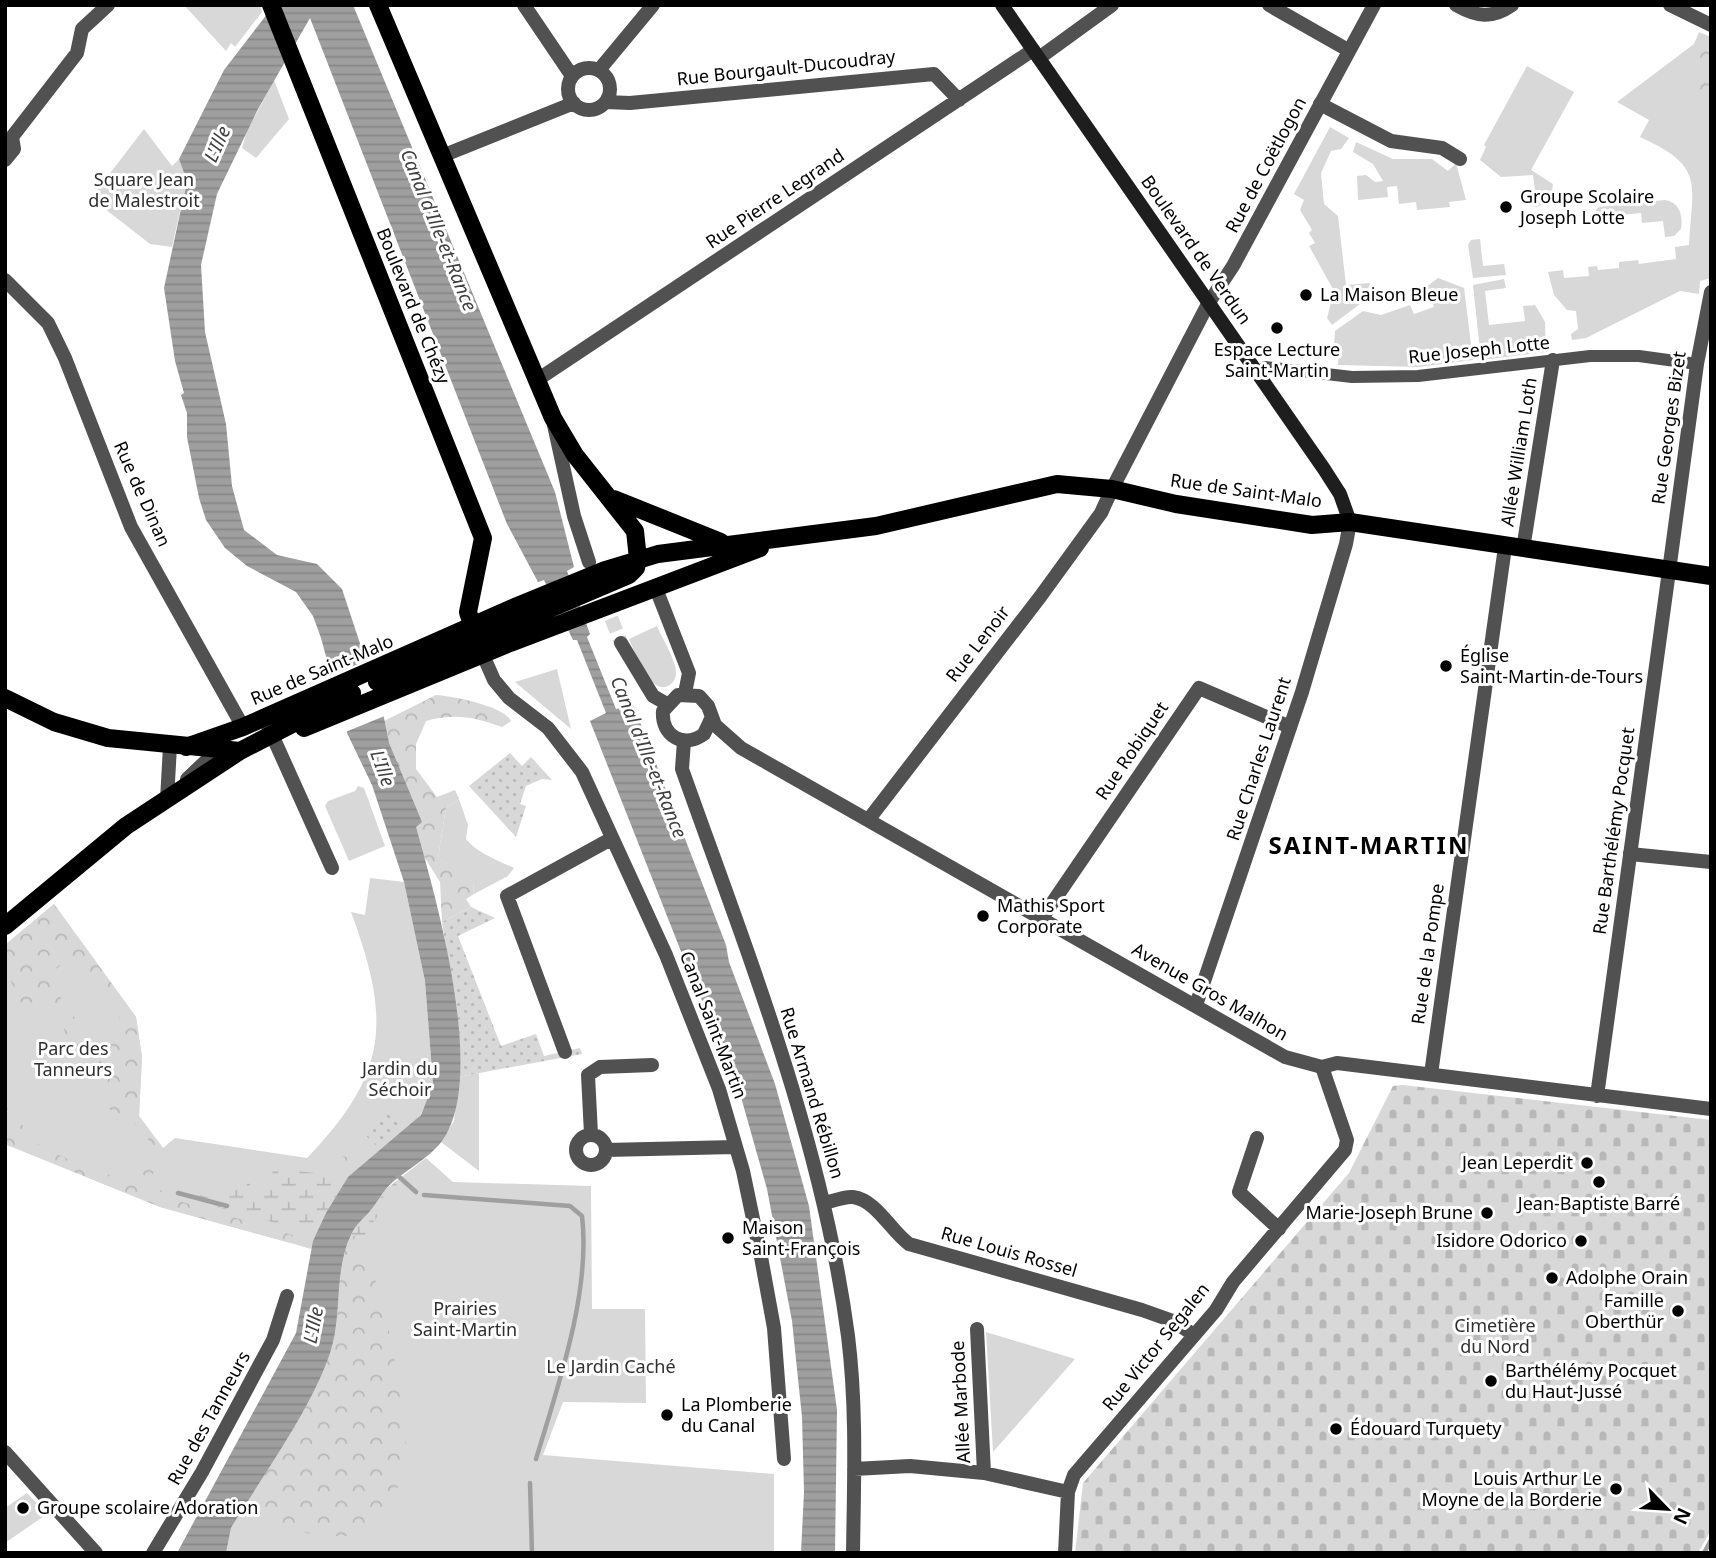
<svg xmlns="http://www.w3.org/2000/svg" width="1716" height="1558" font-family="'Noto Sans',sans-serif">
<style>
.green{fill:#d8d8d8}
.forest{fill:url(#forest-crowns);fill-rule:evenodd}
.wetland{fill:url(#wetland-marsh)}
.cemetery{fill:url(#cemetery-stones)}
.garden{fill:url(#garden-dots)}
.water{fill:url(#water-rules)}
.pier{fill:#fff}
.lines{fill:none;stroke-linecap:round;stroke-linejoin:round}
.stream{stroke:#9f9f9f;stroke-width:4.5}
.tertiary-tunnel{stroke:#d9d9d9;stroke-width:14;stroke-dasharray:14 7;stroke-linecap:butt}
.pedestrian{stroke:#515151;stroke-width:12}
.minor{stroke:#515151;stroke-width:14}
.tertiary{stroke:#515151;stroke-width:14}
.secondary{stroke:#1e1e1e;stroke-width:14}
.primary{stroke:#000;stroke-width:18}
.poi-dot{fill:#000;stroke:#fff;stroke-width:2.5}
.labels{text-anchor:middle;stroke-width:6;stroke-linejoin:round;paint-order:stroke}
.street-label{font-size:18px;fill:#000;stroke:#fff}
.park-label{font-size:18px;fill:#2f2f2f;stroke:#fff}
.poi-label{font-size:18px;fill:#000;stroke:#fff;text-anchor:start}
.water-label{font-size:19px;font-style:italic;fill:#404040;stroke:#fff}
.district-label{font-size:24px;font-weight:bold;letter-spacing:2px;fill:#000;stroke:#fff}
</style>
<defs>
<pattern id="forest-crowns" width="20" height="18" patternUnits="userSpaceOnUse" patternTransform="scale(1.75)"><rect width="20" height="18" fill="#d8d8d8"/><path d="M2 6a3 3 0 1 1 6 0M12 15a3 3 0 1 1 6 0" fill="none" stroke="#b8b8b8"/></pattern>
<pattern id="wetland-marsh" width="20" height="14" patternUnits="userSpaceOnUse" patternTransform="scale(1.75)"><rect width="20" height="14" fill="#d8d8d8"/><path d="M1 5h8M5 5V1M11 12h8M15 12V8" fill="none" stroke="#b8b8b8"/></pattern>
<pattern id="cemetery-stones" width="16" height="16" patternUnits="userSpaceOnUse" patternTransform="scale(1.75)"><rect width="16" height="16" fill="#d8d8d8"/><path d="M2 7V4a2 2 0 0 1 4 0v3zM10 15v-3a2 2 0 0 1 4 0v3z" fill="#b8b8b8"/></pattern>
<pattern id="garden-dots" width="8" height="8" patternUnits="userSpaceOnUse" patternTransform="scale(1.75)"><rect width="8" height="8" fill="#d8d8d8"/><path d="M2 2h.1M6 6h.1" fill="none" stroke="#b8b8b8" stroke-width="1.8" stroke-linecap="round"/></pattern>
<pattern id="water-rules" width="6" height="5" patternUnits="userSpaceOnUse" patternTransform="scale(1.75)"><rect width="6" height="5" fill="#9f9f9f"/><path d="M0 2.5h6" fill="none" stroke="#878787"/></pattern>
</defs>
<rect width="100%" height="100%" fill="#fff"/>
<path class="green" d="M184 5H260L262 12 235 47 231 43 226 51Z
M1699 32 1711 37V278L1700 281 1699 294 1680 291 1586 338 1572 340 1571 334 1578 329 1576 311 1567 310 1554 295 1548 272 1563 270 1564 278 1589 276 1588 267 1597 266 1598 270 1619 268V262L1638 260 1639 264 1676 259 1675 247 1689 245C1692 183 1706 167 1640 137L1649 120 1617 102 1694 44Z
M1527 66 1574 92 1531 170 1553 184 1551 199 1537 207 1526 205 1522 198 1536 197 1533 175 1501 177 1480 160 1486 147 1484 145Z
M274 80 289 119 256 158 242 148 247 131Z
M1330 127 1349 138 1341 149 1331 151 1321 173 1324 204 1338 216 1346 285 1370 283 1364 301 1332 325 1327 318 1334 291 1309 246 1315 243 1309 233 1312 230 1300 210 1304 200 1294 194Z
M144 129 172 166 179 159 187 180 172 247 150 244 91 198Z
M1356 142 1393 159H1432L1448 171 1456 163 1466 200 1449 202 1450 207 1417 210 1416 202 1399 204 1397 186 1387 187 1388 197 1358 200 1357 176 1366 175 1375 182 1383 181 1373 164 1353 152Z
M1665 200C1680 202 1683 216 1681 229L1674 236 1665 237 1663 221 1642 223 1641 213 1620 215V222L1591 225 1590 217 1599 207Z
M1480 239 1483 266 1504 264 1506 275 1473 278 1468 245 1471 240Z
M1438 278 1464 288 1473 360 1419 367 1338 365 1339 347 1334 346 1335 331 1363 311 1381 315 1410 305 1414 314 1434 307 1426 287Z
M1504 279 1506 288 1485 291 1489 325 1525 321 1523 306 1535 305 1545 322 1546 352 1481 360 1473 285Z
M657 626C663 640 675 658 676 672 676 678 673 684 668 686 650 695 635 652 629 639Z
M557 669 571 729 515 682Z
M358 786 364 788 385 846 349 861 325 806 328 801 355 791Z
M459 799 468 825 466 839C477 853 497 860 514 868L508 876 474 894 473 882 438 858 446 808Z
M370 878 404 882 425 981 433 1085 421 1114 409 1128 348 1177 312 1249 160 1207 5 1144V945L54 904 136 1017 142 1057 139 1116 163 1148 175 1138 307 1158C389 1073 391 1020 351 912L365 915Z
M479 1073V1171L441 1142 454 1121 458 1077Z
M426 1158 453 1182 591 1186 592 1309H645L646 1403 563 1402 543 1455 774 1474V1553H226L231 1528 281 1445 351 1235 386 1189Z
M986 1332 1075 1359 993 1452Z
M27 1493 47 1514 5 1543V1508Z"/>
<path class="forest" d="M1705 35 1711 37 1709 110 1704 107 1702 95 1689 93V88L1699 72 1688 65 1703 50Z
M436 695C453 696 504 706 511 721L502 727C474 717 455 713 426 721L416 744V769L437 797 455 790 459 799 446 808 438 858 452 867 466 870 473 882 474 894 466 899 471 907 442 922 440 882 413 839 382 722Z
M54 904 136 1017 142 1057 139 1116 163 1148 150 1181 142 1173 151 1155 148 1138 133 1122 116 1119C100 1100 107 1079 97 1067L101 1056C96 1057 94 1062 88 1063 58 1065 80 994 13 1003L10 1000 14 987 5 973V945ZM73 956 79 957 120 1016 118 1024 96 1039 88 1038 49 980V974Z
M5 1105 41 1147 68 1159 89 1163 119 1181 138 1177 179 1201 293 1235 291 1243 160 1207 5 1144Z
M342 1156 365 1161C342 1182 318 1217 312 1249L301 1246C308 1212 323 1184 342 1156Z
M351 1235 363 1239 386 1315 403 1404 407 1462 396 1492 366 1536C325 1536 289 1540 260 1506L265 1472 329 1358 337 1331 339 1266Z"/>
<path class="wetland" d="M273 1168 348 1177 316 1234 202 1203 171 1192 177 1189 227 1202 226 1195 236 1176H250V1190L254 1191 272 1178Z
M397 1180C397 1200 371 1219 363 1239L351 1235 361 1218Z"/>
<path class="cemetery" d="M1403 1085 1711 1120V1530L1698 1553H1075L1083 1483 1349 1173 1393 1086Z"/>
<path class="garden" d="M510 753 522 766 531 757 552 780 542 779 526 786 520 804 526 806 516 837 469 786Z
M471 907 495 918 458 936 501 1046 536 1034 544 1056 580 1048 582 1054 458 1077 459 1030 442 922Z
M385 1114 398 1116 405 1123 377 1146 364 1134Z"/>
<path class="water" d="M274 5H353L555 492 574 567 567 571 590 634 587 637 616 709 633 704 726 945 729 962 775 1084 809 1206 837 1410 835 1553H801L804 1492 802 1417 792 1321 767 1189 735 1076 686 964 590 721 606 713 577 640H573L544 580 538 582 507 524 310 18 258 109 217 194 201 265 205 332 226 424 232 486 244 530 277 555 317 564 342 589 383 713 389 743 422 822 416 827C436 898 488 1078 442 1141 427 1161 402 1171 386 1189 380 1196 376 1204 370 1211 363 1219 356 1224 351 1235 333 1273 343 1314 330 1353 312 1408 261 1478 231 1528L226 1553H177L296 1333 313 1241 326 1213 348 1177 421 1115 433 1084 425 981 404 882 372 785 347 733 321 638 313 616 296 592 247 566 225 548 206 520 199 498 187 437V413L181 395 184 393 175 361 164 288 187 181 179 159 224 70Z"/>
<path class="pier" d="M368 660 387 715 343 733 328 676Z"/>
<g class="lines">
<path class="stream" d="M396 1174 416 1192
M178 1193 227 1206
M424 1195 570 1206 582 1216C591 1292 558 1386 536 1459
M530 1483 532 1553
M1704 1553 1711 1540"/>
<path class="tertiary-tunnel" d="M596 579 621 643"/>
<path class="pedestrian" d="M1265 367 1352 377 1418 376 1590 356H1639L1697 364"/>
<path class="minor" d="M524 5 572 76
M1269 5 1348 50
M1456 5C1477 17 1492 19 1512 5
M1670 5 1711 25
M1039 58 1112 5
M568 89a21 21 0 1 1 42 0a21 21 0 1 1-42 0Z
M599 70 653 5
M606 102 630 103 934 74 959 100
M1320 104 1391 141 1442 148 1460 159
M442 156 574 103
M5 160 14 149 12 137 77 53 82 29 108 5
M537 380 1033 50
M1523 549 1553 360
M1669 571 1697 364 1711 292
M479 646 494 680 509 698 548 728 582 772 666 955 719 1089 743 1171 761 1257 774 1328 784 1459
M268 726 332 868
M684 741 682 769C748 955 822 1139 848 1336 857 1408 854 1481 853 1553
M187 779 223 745
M167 800 170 746
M869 819 1040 597 1101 513 1112 489
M1630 854 1711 862
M1042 918 1199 688 1290 727
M565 1052 507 896 611 839
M1431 1074 1505 547
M591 1134 588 1075 600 1067 652 1065
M576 1150a15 15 0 1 1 30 0a15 15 0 1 1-30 0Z
M1257 1138 1239 1192 1279 1229
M606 1150 735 1147
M825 1203C833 1201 845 1196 853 1197 876 1200 891 1231 909 1244L1142 1310 1173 1321 1194 1335
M977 1329 984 1473
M5 1452 96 1553
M854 1469 910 1466 984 1473 1068 1492 1065 1553
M1068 1492 1074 1475 1216 1310 1233 1282 1345 1150 1347 1140 1322 1067
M153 1553 202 1472 273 1340 287 1296"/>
<path class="tertiary" d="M5 280 48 323 65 358 131 527 243 727
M554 425 574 516 589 562
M1112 489 1208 304 1233 266 1374 5
M655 586 689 673 685 693
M621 643 653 696 667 704
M711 719 704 734C684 749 661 736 663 711L678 695 699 696 708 706 715 725 741 748 1285 1057 1322 1067 1337 1063 1711 1109
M1196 1005 1302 692 1346 544 1350 522
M1597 1096 1669 571"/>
<path class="secondary" d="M1002 5 1324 469 1340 494 1350 522"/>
<path class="primary" d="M271 5 483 538 468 612 472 625
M614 499 721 542
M377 682 629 575 636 568 638 559 635 531 575 455 553 418 378 5
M5 698 54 722 108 738 240 751
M304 728 510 643 760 548
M186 747 243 727 517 606 605 570 658 554 876 526 1057 484 1112 489 1176 504 1312 525 1350 522 1711 576
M5 926 126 826 240 751 352 693"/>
</g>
<g class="poi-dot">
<circle cx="1506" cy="207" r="7"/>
<circle cx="1306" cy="295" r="7"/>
<circle cx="1277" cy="328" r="7"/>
<circle cx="1446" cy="666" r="7"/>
<circle cx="983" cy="916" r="7"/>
<circle cx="1587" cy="1163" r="7"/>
<circle cx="1599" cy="1182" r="7"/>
<circle cx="1487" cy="1213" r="7"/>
<circle cx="728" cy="1238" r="7"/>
<circle cx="1581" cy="1241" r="7"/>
<circle cx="1552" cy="1278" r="7"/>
<circle cx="1678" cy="1311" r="7"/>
<circle cx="1491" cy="1381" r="7"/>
<circle cx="667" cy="1415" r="7"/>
<circle cx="1336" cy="1429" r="7"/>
<circle cx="1616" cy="1489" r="7"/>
<circle cx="23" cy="1508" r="7"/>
</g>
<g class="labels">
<g class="street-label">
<text transform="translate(786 68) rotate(-6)" y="6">Rue Bourgault-Ducoudray</text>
<text transform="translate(1266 165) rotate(-62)" y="6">Rue de Coëtlogon</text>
<text transform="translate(775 199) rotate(-34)" y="6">Rue Pierre Legrand</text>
<text transform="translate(1196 250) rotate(55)" y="6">Boulevard de Verdun</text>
<text transform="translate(413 306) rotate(68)" y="6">Boulevard de Chézy</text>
<text transform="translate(1479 350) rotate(-6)" y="6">Rue Joseph Lotte</text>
<text transform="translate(1669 428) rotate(-82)" y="6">Rue Georges Bizet</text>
<text transform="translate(1519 452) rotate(-81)" y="6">Allée William Loth</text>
<text transform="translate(1246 491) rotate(8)" y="6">Rue de Saint-Malo</text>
<text transform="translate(142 494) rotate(66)" y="6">Rue de Dinan</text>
<text transform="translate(978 644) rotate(-52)" y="6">Rue Lenoir</text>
<text transform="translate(322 670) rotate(-23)" y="6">Rue de Saint-Malo</text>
<text transform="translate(1132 751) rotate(-56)" y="6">Rue Robiquet</text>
<text transform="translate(1259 759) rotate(-72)" y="6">Rue Charles Laurent</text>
<text transform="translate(1614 831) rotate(-82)" y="6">Rue Barthélémy Pocquet</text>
<text transform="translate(1428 954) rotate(-82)" y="6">Rue de la Pompe</text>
<text transform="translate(1210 992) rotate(30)" y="6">Avenue Gros Malhon</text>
<text transform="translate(713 1025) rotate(69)" y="6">Canal Saint-Martin</text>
<text transform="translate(812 1093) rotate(73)" y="6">Rue Armand Rébillon</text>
<text transform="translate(1009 1252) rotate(16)" y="6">Rue Louis Rossel</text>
<text transform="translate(1156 1347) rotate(-51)" y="6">Rue Victor Segalen</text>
<text transform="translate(961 1402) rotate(-93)" y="6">Allée Marbode</text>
<text transform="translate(209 1418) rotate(-61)" y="6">Rue des Tanneurs</text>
</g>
<g class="park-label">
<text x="144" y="186">Square Jean<tspan x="144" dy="21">de Malestroit</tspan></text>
<text x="73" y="1055">Parc des<tspan x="73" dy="21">Tanneurs</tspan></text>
<text x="400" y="1075">Jardin du<tspan x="400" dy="21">Séchoir</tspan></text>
<text x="465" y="1315">Prairies<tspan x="465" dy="21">Saint-Martin</tspan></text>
<text x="1495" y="1332">Cimetière<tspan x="1495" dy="21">du Nord</tspan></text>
<text x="611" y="1373">Le Jardin Caché</text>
</g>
<g class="poi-label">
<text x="1520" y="203">Groupe Scolaire<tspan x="1520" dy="21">Joseph Lotte</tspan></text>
<text x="1320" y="301">La Maison Bleue</text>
<text x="1277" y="356" text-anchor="middle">Espace Lecture<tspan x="1277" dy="21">Saint-Martin</tspan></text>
<text x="1460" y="662">Église<tspan x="1460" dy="21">Saint-Martin-de-Tours</tspan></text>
<text x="997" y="912">Mathis Sport<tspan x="997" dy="21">Corporate</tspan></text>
<text x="1573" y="1169" text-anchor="end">Jean Leperdit</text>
<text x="1599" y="1210" text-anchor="middle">Jean-Baptiste Barré</text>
<text x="1473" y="1219" text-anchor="end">Marie-Joseph Brune</text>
<text x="742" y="1234">Maison<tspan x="742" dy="21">Saint-François</tspan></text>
<text x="1567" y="1247" text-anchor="end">Isidore Odorico</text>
<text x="1566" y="1284">Adolphe Orain</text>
<text x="1664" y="1307" text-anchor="end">Famille<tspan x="1664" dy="21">Oberthür</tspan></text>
<text x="1505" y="1377">Barthélémy Pocquet<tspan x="1505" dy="21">du Haut-Jussé</tspan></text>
<text x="681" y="1411">La Plomberie<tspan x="681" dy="21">du Canal</tspan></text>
<text x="1350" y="1435">Édouard Turquety</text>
<text x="1602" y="1485" text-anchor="end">Louis Arthur Le<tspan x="1602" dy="21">Moyne de la Borderie</tspan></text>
<text x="37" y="1514">Groupe scolaire Adoration</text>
</g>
<g class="water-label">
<text transform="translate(217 144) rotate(-66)" y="7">L'Ille</text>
<text transform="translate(439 230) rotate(68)" y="7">Canal d'Ille-et-Rance</text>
<text transform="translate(649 757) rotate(68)" y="7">Canal d'Ille-et-Rance</text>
<text transform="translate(383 768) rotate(70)" y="7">L'Ille</text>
<text transform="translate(313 1325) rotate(-79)" y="7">L'Ille</text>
</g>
<g class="district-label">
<text x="1369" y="854">SAINT-MARTIN</text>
</g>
</g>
<rect width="1716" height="1558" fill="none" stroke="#000000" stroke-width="14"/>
<g transform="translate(1667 1509) rotate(115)" stroke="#ffffff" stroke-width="5" paint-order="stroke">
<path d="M0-5L12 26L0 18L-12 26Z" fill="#000000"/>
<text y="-10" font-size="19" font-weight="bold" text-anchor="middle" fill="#000000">N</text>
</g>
</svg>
